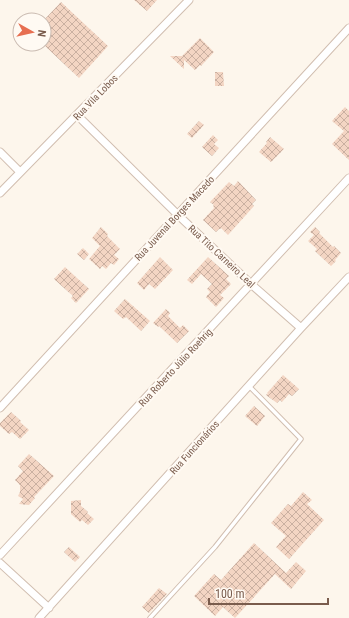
<svg xmlns="http://www.w3.org/2000/svg" width="349" height="618" font-family="'Roboto Condensed',sans-serif">
<style>
.building{fill:url(#building-cross-hatch)}
.lines{fill:none;stroke-linecap:round;stroke-linejoin:round}
.lane-casing{stroke:#d1beb0;stroke-width:5.5}
.street-casing{stroke:#d1beb0;stroke-width:9}
.lane{stroke:#fff;stroke-width:3.5}
.street{stroke:#fff;stroke-width:7}
.labels{text-anchor:middle;stroke-width:4;stroke-linejoin:round;paint-order:stroke}
.street-label{font-size:10px;fill:#7a5c4d;stroke:#fffaf3}
</style>
<defs>
<pattern id="building-cross-hatch" width="8" height="8" patternUnits="userSpaceOnUse"><rect width="8" height="8" fill="#f3d5c3"/><path d="M0 0l8 8M0 8l8-8" fill="none" stroke="#cab0a1"/></pattern>
</defs>
<rect width="100%" height="100%" fill="#fdf6ec"/>
<path class="building" d="M134 0H157L147 11Z
M61 2 108 46 79 78 44 45V20Z
M200 38 214 52 201 66 200 65 195 70 184 60V69L170 56H182Z
M215 72H223L224 86H215Z
M345 107 349 111V160L332 144 344 131 332 121Z
M199 121 204 125 192 138 187 134Z
M213 135 218 140 214 144 219 148 212 156 202 147Z
M270 137 284 149 271 162 259 152 267 143 266 142Z
M238 181 256 200 252 204 254 206 228 235 221 228 220 229H219L216 232 203 220 214 208 213 206 214 205 210 202 229 182 234 186Z
M101 227 108 234 107 236 120 249 114 255 119 259 114 265 111 263 106 269 102 266 100 269 89 259 100 246 92 238Z
M315 227 320 232 319 233 333 247 334 246 341 253 335 260 336 261 331 266 315 251 317 249 308 241 314 235 310 232Z
M83 248 89 254 84 260 77 254Z
M160 257 173 270 155 289 149 284 144 290 137 283Z
M208 257 229 276 226 279 231 284 220 295 224 298 216 307 206 297 210 292 207 289 212 284 201 274 192 284 187 280Z
M65 267 89 289 76 303 71 298 73 296 54 279Z
M125 299 150 321 141 331 126 317 123 319 114 311Z
M166 309 170 313 168 316 180 328 183 325 189 331 177 343 159 326 158 327 153 323Z
M283 375 299 389 292 396 289 394 282 402 280 400 277 403 266 395 268 393H267Z
M254 406 265 416 257 426 245 416Z
M11 412 21 421 20 422 29 430 20 439 12 432 9 434 0 426V423Z
M29 454 54 476 34 497 35 498 29 505 19 504 23 499 18 496 20 492V485L15 480 23 471 18 466Z
M303 492 312 500 307 504 324 520 289 559 276 547 286 536 271 523 288 504 291 506Z
M81 500V506L88 512 87 513 94 519 88 525 82 520 80 522 71 514V501Z
M254 543 286 573 296 562 306 571 291 589 275 574 235 618 223 607 215 616 194 596 214 574 221 580Z
M69 547 80 557 75 562 64 552Z
M159 588 167 594 149 613 142 607Z"/>
<g class="lines">
<g class="lane-casing">
<path id="lane" d="M150 618 215 547 301 439 249 386"/>
</g>
<g class="street-casing">
<path id="street" d="M77 115 178 215 251 284 301 328
M0 152 20 172
M0 193 189 0
M0 408 349 28
M0 555 349 178
M0 563 49 608
M39 618 301 328 349 277"/>
</g>
<use href="#lane" class="lane"/>
<use href="#street" class="street"/>
</g>
<g class="labels">
<g class="street-label">
<text transform="translate(95 97) rotate(-46)" y="4">Rua Vila Lobos</text>
<text transform="translate(174 218) rotate(-47)" y="4">Rua Juvenal Borges Macedo</text>
<text transform="translate(222 256) rotate(43)" y="4">Rua Tito Carneiro Leal</text>
<text transform="translate(175 367) rotate(-47)" y="4">Rua Roberto Júlio Roehrig</text>
<text transform="translate(194 447) rotate(-48)" y="4">Rua Funcionários</text>
</g>
</g>
<g transform="translate(32 32) rotate(98)"><circle r="19" fill="#fffaf3" stroke="#cabbb1"/>
<path d="M0-3L7 15L0 10L-7 15Z" fill="#e76f51"/>
<text y="-6" font-size="11" font-weight="bold" text-anchor="middle" fill="#7a5c4d">N</text>
</g>
<path d="M209 598v6h119v-6" fill="none" stroke="#7a5c4d" stroke-width="2"/>
<text x="215" y="598" font-size="12" fill="#7a5c4d" stroke="#fffaf3" stroke-width="3" paint-order="stroke">100 m</text>
</svg>
